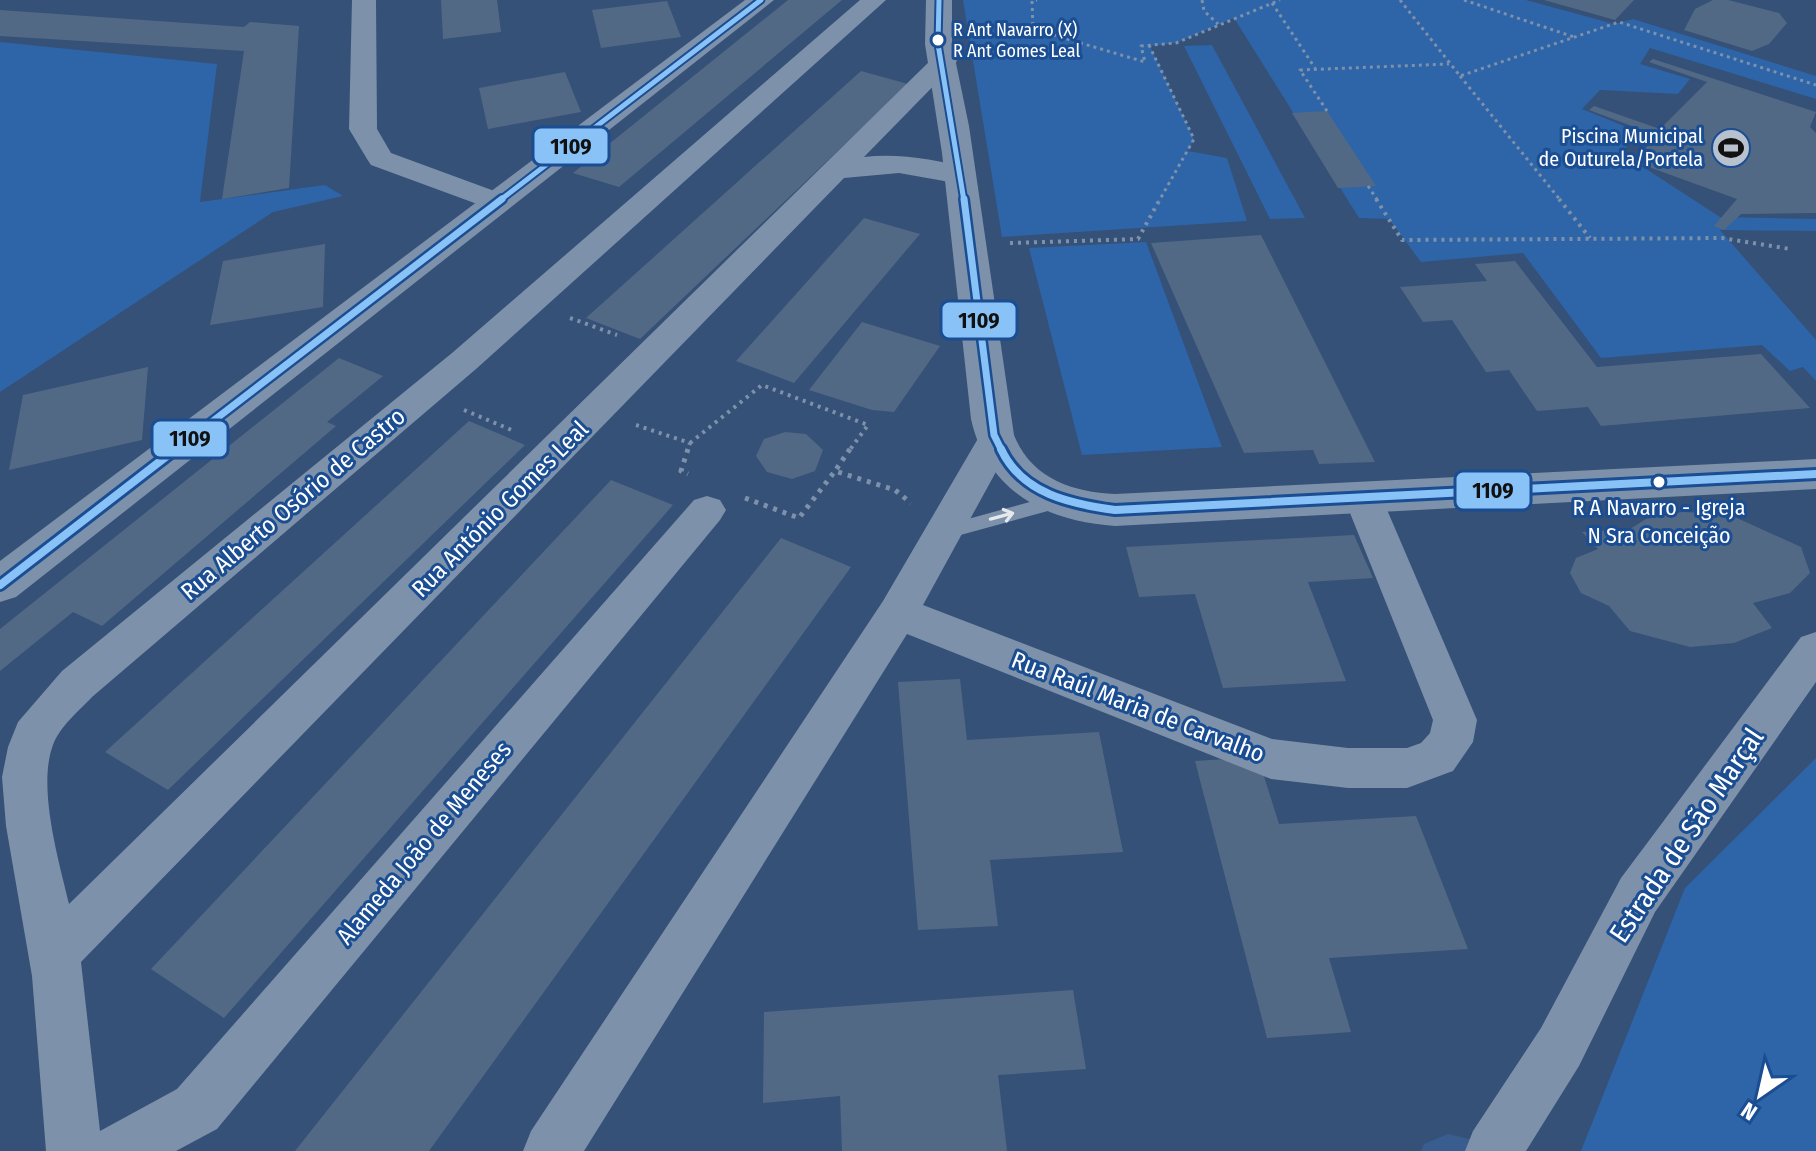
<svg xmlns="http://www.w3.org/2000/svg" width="1816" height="1151" font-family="'Fira Sans Condensed',sans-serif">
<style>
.green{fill:#2e64a8}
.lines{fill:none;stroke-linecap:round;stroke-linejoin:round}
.stream{fill:#395d8e;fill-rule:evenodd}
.building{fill:#526986}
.path-far2{stroke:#7d91aa;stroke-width:3;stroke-dasharray:3 4;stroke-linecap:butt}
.path-far1{stroke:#7d91aa;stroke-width:4;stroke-dasharray:3 5;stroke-linecap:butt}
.path{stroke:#7d91aa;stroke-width:5;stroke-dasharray:4 6;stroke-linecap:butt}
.service{fill:#7d91aa;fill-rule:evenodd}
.minor{fill:#7d91aa;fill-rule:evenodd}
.tertiary{fill:#7d91aa;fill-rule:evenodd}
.bus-1-far2-casing{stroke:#1a4d92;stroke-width:9}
.bus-1-far1-casing{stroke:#1a4d92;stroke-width:12}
.bus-1-casing{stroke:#1a4d92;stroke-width:14}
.bus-1-far2{stroke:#88c2f7;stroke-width:5}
.bus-1-far1{stroke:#88c2f7;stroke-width:7}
.bus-1{stroke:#88c2f7;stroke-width:8}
.oneway{stroke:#e5e9ee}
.bus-dot{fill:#fff;stroke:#1a4d92;stroke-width:3}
.labels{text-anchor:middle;stroke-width:6;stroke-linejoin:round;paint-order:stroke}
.far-bus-label{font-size:18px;fill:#fff;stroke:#1a4d92;text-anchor:start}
.far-poi-label{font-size:20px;fill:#fff;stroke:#1a4d92;text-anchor:end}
.bus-label{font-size:22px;fill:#fff;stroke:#1a4d92}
.street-label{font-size:24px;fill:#fff;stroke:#1a4d92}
.near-street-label{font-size:28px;fill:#fff;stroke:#1a4d92}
.line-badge{stroke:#1a4d92;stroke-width:3}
.pale-badge-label{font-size:22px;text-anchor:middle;font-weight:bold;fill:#111}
</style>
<rect width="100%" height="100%" fill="#355177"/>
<path class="green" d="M963 0H1526L1614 24 1633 19 1816 76V99L1650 48 1640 64 1690 79 1678 94 1600 90 1582 109 1634 130 1623 154 1720 217 1816 219V231L1720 230 1816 340V381L1803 367 1790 371 1762 345 1601 358 1523 253 1421 262 1389 219 1359 218 1234 18 1176 43 1150 46 1194 139 1188 151 1227 158 1247 221 1002 237Z
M0 42 217 64 200 202 325 185 343 196 273 212 0 392Z
M1212 45 1305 218 1270 219 1184 46Z
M1146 242 1222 447 1082 455 1029 248Z
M1816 758V1151H1581L1685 888Z"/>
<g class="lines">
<path class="stream" d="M1448 1134 1490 1144 1493 1151H1421L1424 1144Z"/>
</g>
<path class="building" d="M441 0H497L501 32 443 39Z
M788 0H842L619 187 573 173Z
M1544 0H1634L1615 20Z
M1713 0H1728L1779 13 1787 23 1769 44 1752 51 1684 30 1695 9Z
M667 1 681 37 601 48 592 10Z
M0 10 244 27 250 22 299 26 289 188 222 199 244 51 0 36Z
M1653 59 1816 112 1810 127 1816 133V213L1741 214 1724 230 1714 226 1737 199 1635 162 1656 135 1589 110 1594 106 1660 129 1707 82 1649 62Z
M861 71 908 84 640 339 586 318Z
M565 72 581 112 488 129 479 88Z
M1327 111 1376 186 1338 188 1292 113Z
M864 218 920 234 794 383 736 361Z
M1261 235 1375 462 1319 464 1313 450 1244 453 1151 243Z
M325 244 323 307 210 325 223 261Z
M1515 261 1597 367 1761 354 1810 408 1601 426 1588 407 1537 411 1509 370 1486 372 1452 320 1423 322 1400 287 1487 281 1475 264Z
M862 322 940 346 894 412 872 410 809 390Z
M339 358 383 376 327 422 336 426 102 626 73 612 0 671V629Z
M148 367 142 440 9 470 23 395Z
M469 421 525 445 168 790 105 752Z
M785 432 806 434 823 450 815 471 792 479 767 472 756 456 764 439Z
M611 480 673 505 224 1018 151 969Z
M1682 512 1728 514 1801 547 1810 573 1790 593 1753 603 1772 628 1734 643 1690 647 1630 631 1609 606 1581 593 1570 573 1576 558 1598 549 1582 532 1630 529 1646 519Z
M1354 535 1373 578 1308 582 1346 681 1223 688 1195 594 1139 597 1126 547Z
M781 538 851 567 429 1151H295Z
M960 679 967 740 1099 732 1123 852 990 860 998 926 918 930 898 682Z
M1258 757 1279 824 1416 816 1468 949 1329 958 1351 1032 1267 1038 1195 761Z
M1073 990 1086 1069 998 1075 1007 1151H842L840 1096 763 1103 764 1012Z"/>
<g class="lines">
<path class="path-far2" d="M1202 0 1204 11 1218 24
M1400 0 1460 76 1619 22 1816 85
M1464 0 1574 37
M1272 3 1315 68
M1033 29 1145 62 1141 46 1176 43 1280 0
M974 31 1033 29 1032 1 1037 0
M1149 45 1194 139 1159 201
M1460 76 1561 201
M1327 111 1300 70 1449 64
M1368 186 1378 201"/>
<path class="path-far1" d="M1376 199 1402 240 1722 238 1790 249
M1559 199 1590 238
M1010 243 1138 239 1160 199
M570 318 617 335
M464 410 514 431
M636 425 690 443 687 451
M690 443 762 385 868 425 849 451"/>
<path class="path" d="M688 449 681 471 688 474
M850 449 835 471 895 490 911 503
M745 498 799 518 835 471"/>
<path class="service" d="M1059 494 1066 496 1068 501 1066 506 946 539 936 532 946 525Z"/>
<path class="minor" d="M352 0H376L377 129 391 153 508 196 513 202 508 208H488L371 165 367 159 349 129Z
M860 0H886L476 369 92 697C79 711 60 726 53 745 37 787 59 861 69 904L935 56H953L957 61 953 66 864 157C901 153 936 160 971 169L975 175 971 181 961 184 899 173 844 178 81 962 100 1131 177 1089 694 500 707 496 720 500 726 510 720 520 217 1129 176 1151H46L32 976 6 826 2 777 8 747 18 722 62 671 452 353Z
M996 426 1009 430 1014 439 923 605 1272 739 1348 748H1407L1421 743 1430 733 1433 720 1344 498 1350 488 1363 484 1376 488 1382 498 1477 720 1473 742 1453 771 1407 788H1348L1271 779 907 634 584 1151H523L531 1131 883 601 983 430Z
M1816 632V682L1655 912 1579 1066 1526 1151H1465L1473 1131 1541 1028 1621 878 1801 637Z"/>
<path class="tertiary" d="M745 0H774L16 597 0 602V561Z
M926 0H952V44L969 126 1014 435C1031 478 1072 492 1115 494L1816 459V489L1115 526C1045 521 987 491 971 419L942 153 925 44Z"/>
<g class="bus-1-far2-casing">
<path id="bus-1-far2" d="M939 0 938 44 964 201
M499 201 761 0"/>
</g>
<g class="bus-1-far1-casing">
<path id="bus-1-far1" d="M964 199 994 435 1002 451
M174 451 502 199"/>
</g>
<g class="bus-1-casing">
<path id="bus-1" d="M1001 449C1022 494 1071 504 1115 510L1816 474
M0 585 176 449"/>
</g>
<use href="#bus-1-far2" class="bus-1-far2"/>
<use href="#bus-1-far1" class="bus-1-far1"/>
<use href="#bus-1" class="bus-1"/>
</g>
<defs><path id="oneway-shaft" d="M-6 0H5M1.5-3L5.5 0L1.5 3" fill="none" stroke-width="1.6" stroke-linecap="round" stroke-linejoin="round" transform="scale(2)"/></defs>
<use class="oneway" href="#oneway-shaft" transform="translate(1002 516) rotate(-15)"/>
<defs>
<g id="stadium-disc" transform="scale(2)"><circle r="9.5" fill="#b8c2cf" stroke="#1a4d92"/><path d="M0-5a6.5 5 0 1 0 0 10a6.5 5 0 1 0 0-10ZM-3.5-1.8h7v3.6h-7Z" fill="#111"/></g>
</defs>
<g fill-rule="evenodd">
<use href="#stadium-disc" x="1731" y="148"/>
</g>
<g class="bus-dot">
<circle cx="938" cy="40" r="7"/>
<circle cx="1659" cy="482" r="7"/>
</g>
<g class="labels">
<g class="far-bus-label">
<text x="953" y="36">R Ant Navarro (X)<tspan x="953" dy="21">R Ant Gomes Leal</tspan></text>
</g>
<g class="far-poi-label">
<text x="1703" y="143">Piscina Municipal<tspan x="1703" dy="23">de Outurela/Portela</tspan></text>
</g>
<g class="bus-label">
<text x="1659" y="515">R A Navarro - Igreja<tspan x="1659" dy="28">N Sra Conceição</tspan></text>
</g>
<g class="street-label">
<text transform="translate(293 504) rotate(-40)" y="8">Rua Alberto Osório de Castro</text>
<text transform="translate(500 509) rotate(-45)" y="8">Rua António Gomes Leal</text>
<text transform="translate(1138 707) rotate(21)" y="8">Rua Raúl Maria de Carvalho</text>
<text transform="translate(424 843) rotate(-50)" y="8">Alameda João de Meneses</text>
</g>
<g class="near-street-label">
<text transform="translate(1686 835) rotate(-56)" y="10">Estrada de São Marçal</text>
</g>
</g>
<g class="line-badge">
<rect x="533" y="127" width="76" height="38" rx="8" fill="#88c2f7"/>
<rect x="941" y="301" width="76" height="38" rx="8" fill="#88c2f7"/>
<rect x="152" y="420" width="76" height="38" rx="8" fill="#88c2f7"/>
<rect x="1455" y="471" width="76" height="39" rx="8" fill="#88c2f7"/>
</g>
<g class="pale-badge-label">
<text x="571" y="154">1109</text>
<text x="979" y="328">1109</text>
<text x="190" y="446">1109</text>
<text x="1493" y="498">1109</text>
</g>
<g transform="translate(1760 1095) rotate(214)" stroke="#1a4d92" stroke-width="6" paint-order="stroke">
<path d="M0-6L14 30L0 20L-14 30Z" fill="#ffffff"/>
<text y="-12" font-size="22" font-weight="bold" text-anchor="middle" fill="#ffffff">N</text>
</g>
</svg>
